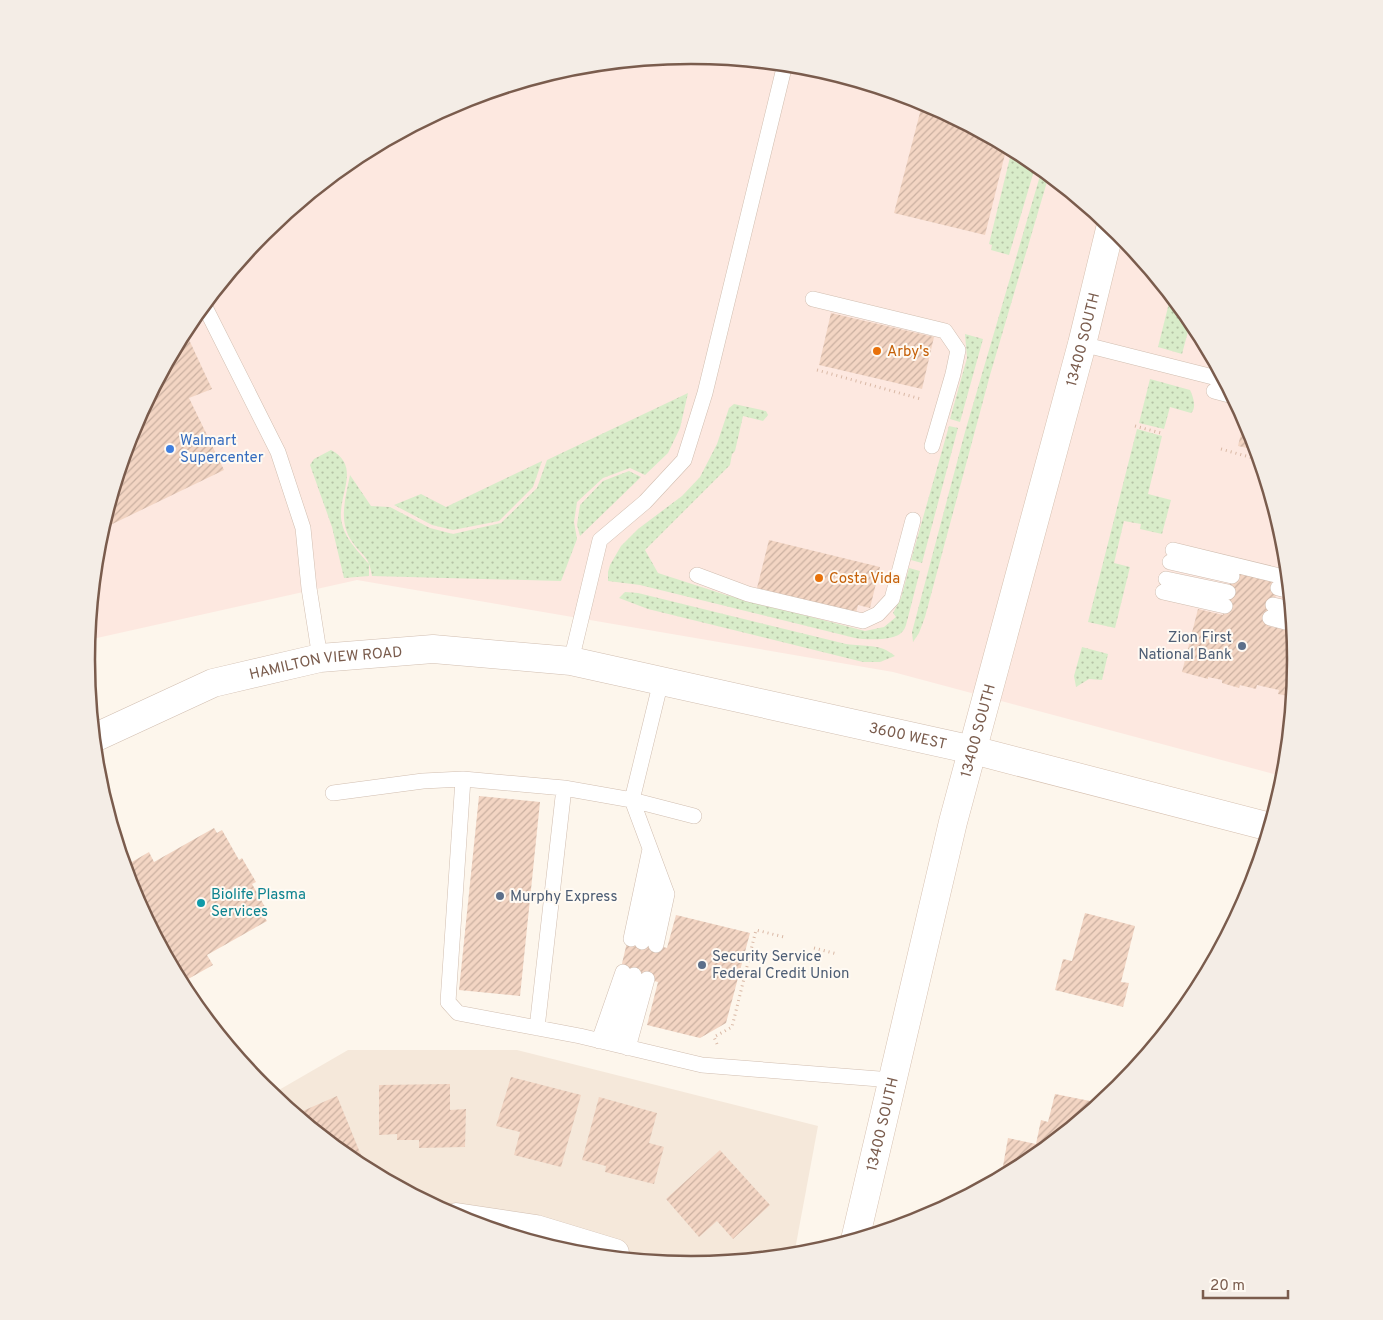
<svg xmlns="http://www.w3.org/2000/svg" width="1383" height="1320" font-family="Overpass,sans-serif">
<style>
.residential{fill:#f5e8da}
.commercial{fill:#fde8e0}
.grass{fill:url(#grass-dots)}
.building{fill:url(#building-hatch)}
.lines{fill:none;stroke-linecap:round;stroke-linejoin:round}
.service-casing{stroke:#d1beb0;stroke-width:16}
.minor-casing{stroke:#d1beb0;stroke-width:29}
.tertiary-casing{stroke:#d1beb0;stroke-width:29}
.secondary-casing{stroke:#d6c0b0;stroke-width:29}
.path{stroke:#d9b8a5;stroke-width:3;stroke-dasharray:1 4;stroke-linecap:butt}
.service{stroke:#fff;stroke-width:15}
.minor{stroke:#fff;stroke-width:28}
.tertiary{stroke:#fff;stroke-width:28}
.secondary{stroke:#fff;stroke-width:28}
.food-dot{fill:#e8710a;stroke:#fffaf3;stroke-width:2}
.shop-dot{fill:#3f7fe0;stroke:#fffaf3;stroke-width:2}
.service-dot{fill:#5c6f8a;stroke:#fffaf3;stroke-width:2}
.culture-dot{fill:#0f9aa8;stroke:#fffaf3;stroke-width:2}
.labels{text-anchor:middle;stroke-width:4;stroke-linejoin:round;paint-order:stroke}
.street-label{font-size:15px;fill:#7a5c4d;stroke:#fffaf3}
.food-label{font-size:15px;fill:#c56008;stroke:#fffaf3;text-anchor:start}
.shop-label{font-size:15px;fill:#366cbe;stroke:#fffaf3;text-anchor:start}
.service-label{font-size:15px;fill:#4e5e75;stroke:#fffaf3;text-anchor:start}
.culture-label{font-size:15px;fill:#0d838f;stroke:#fffaf3;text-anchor:start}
.rim{fill:none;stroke:#7a5c4d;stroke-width:2.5}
</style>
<defs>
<pattern id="grass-dots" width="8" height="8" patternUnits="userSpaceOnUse" patternTransform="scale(1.25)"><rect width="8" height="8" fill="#d8ecc9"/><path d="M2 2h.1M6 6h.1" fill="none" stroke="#b4c2a5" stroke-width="1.8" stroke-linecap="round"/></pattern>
<pattern id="building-hatch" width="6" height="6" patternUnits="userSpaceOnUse" patternTransform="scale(1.25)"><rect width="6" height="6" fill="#f3d5c3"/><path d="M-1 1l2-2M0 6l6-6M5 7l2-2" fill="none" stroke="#cab0a1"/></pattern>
</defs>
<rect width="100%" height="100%" fill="#fdf6ec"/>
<path class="residential" d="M348 1050H517L818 1126 794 1255 691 1265 573 1253 460 1219 355 1163 272 1094Z"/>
<path class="commercial" d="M692 55 810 67 923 101 1028 157 1119 232 1195 324 1251 429 1285 542 1296 660 1285 777 893 672 357 580 88 640 98 542 133 428 189 324 264 232 356 157 460 101 574 67Z"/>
<path class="grass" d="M1012 149 1028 157 1036 164 1009 255 991 250 992 245 989 244Z
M1042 169 1049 175 990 375 925 617 919 633 913 642 912 632 965 432Z
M1171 295 1191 320 1182 354 1158 347Z
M965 334 983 339 960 422 950 419 967 358Z
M1150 379 1190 390C1193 396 1197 408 1191 413L1170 407 1164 429 1139 423Z
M688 393 680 428 668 453 645 475 630 468 603 478 577 502 574 522 577 539 561 581 372 576C369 554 361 556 351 540 338 520 346 496 350 475L371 506 390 507 430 528 453 534 501 523 537 488 547 460Z
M734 404 766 411 768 415 763 421 743 416 735 451 732 454 730 465 645 550 658 573 726 595 865 631 884 627 896 617 893 613 901 598 909 568 920 571 906 625C905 628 904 630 902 632 895 641 866 640 855 638L640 585 608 581V572L610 565 621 546 638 529 682 496 700 477 717 444 729 408Z
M949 426 958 428 922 563 911 560Z
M1137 429 1162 436 1148 494 1171 500 1162 534 1140 529 1141 524 1124 521 1114 563 1130 567 1115 628 1088 622Z
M331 450C361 466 339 493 341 518 343 537 357 550 369 564V576L344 578 332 527 310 465 314 459Z
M542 461 533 487 499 521 453 530 432 525 394 505 421 494 446 507Z
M629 471 641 477 580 536 577 525 580 505 603 481Z
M625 592 638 593 846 644C865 647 880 643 895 656L880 662H863L648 609 619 598Z
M1082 647 1108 654 1102 680 1089 679 1076 687 1074 676Z"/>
<path class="building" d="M923 101 1007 146 985 235 894 213Z
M831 313 934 337 922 389 819 365Z
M185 331 212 389 189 398 224 470 102 529 133 428Z
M1245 417 1251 429 1257 450 1238 446Z
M769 540 880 567 870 608 858 605 856 613 757 588Z
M1233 570 1279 582 1268 626 1294 632 1296 660 1293 697 1278 694 1279 690 1257 685 1256 689 1240 685 1239 688 1222 683V680L1208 677V679L1182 672 1198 609 1223 615Z
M479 796 540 802 520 996 459 990Z
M214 828 217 833 222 830 239 860 242 858 256 882 252 884 269 914 264 917 267 921 207 955 213 965 181 983 132 891 125 866 149 852 154 862Z
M1085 913 1135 926 1121 982 1129 983 1123 1007 1055 990 1063 959 1072 961Z
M676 915 750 933 726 1023 700 1038 647 1025 658 982 620 972 628 938 667 948Z
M511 1077 581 1095 561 1167 514 1155 520 1132 496 1126Z
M450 1084V1110L466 1109 465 1147 419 1148V1140H397V1134L379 1135V1085Z
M1055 1094 1100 1103 1027 1163 1016 1169 1003 1166 1008 1138 1036 1144 1041 1120 1048 1122Z
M337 1096 365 1165 362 1166 355 1163 296 1114Z
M599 1097 657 1113 649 1143 664 1147 654 1184 605 1172 606 1166 582 1160Z
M720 1150 770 1205 733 1239 717 1221 699 1237 666 1199Z"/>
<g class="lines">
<g class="service-casing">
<path id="service" d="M813 299 945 331 958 350 953 374 932 446
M204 305 278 452 303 528 309 588 320 658
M1082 344 1217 378
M1214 391 1233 396
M1173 550 1288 578
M1170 562 1232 576
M697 575 748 594 863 621 878 614 892 599 913 520
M1166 579 1228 592
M1278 588 1290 591
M1163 592 1225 606
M1273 605 1291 609
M1270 618 1293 624
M571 661 600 540 645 502 684 460 705 393 785 64
M661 681 632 800 694 816
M463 779 448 1002 458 1013 580 1036 702 1065 892 1080
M333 793 423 781 463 779 564 788 632 800 667 894 656 945
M631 939 650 849
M642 942 658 871
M537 1028 564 788
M599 1041 623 972
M614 1044 634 975
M628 1048 647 979"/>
</g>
<g class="minor-casing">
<path id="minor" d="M456 1217 536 1229 615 1253 614 1257"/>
</g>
<g class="tertiary-casing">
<g id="tertiary">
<path id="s1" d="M94 738 213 683 320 658 433 649 571 661 973 750"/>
</g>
</g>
<g class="secondary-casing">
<g id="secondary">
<path d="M973 750 1270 827"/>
<path id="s2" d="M855 1240 953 822 1082 344 1111 225"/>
</g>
</g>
<path class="path" d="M817 370 921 399
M1135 426 1161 433
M1221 449 1260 460
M814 948 837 954
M717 1044 714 1037 732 1027 756 930 784 937"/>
<use href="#service" class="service"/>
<use href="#minor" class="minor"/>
<use href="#tertiary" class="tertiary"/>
<use href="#secondary" class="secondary"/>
</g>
<g class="food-dot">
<circle cx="877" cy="351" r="5"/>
<circle cx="819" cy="578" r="5"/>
</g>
<circle class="shop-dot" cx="170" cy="449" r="5"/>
<g class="service-dot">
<circle cx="1242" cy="646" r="5"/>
<circle cx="500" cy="896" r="5"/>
<circle cx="702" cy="965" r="5"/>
</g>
<circle class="culture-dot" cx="201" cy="903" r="5"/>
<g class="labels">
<g class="street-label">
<text dy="5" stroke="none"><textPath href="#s2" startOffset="929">13400 SOUTH</textPath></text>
<text dy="5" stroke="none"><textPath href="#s1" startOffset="246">HAMILTON VIEW ROAD</textPath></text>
<text dy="5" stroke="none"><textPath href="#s2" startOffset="524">13400 SOUTH</textPath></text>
<text dy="5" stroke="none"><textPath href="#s1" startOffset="838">3600 WEST</textPath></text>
<text dy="5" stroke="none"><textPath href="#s2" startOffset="119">13400 SOUTH</textPath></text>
</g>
<g class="food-label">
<text x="887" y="356">Arby's</text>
<text x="829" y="583">Costa Vida</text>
</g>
<g class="shop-label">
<text x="180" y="445">Walmart<tspan x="180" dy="17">Supercenter</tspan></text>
</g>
<g class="service-label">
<text x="1232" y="642" text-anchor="end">Zion First<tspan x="1232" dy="17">National Bank</tspan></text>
<text x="510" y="901">Murphy Express</text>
<text x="712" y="961">Security Service<tspan x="712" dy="17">Federal Credit Union</tspan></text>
</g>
<g class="culture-label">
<text x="211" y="899">Biolife Plasma<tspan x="211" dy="17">Services</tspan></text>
</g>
</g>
<path d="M0 0H1383V1320H0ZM95 660a596 596 0 1 1 1192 0a596 596 0 1 1-1192 0Z" fill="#f4ede6" fill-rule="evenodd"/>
<path class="rim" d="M95 660a596 596 0 1 1 1192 0a596 596 0 1 1-1192 0Z"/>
<path d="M1203 1290v8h85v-8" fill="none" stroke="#7a5c4d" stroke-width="2.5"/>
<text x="1210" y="1290" font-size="15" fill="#7a5c4d" stroke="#fffaf3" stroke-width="4" paint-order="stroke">20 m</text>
</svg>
